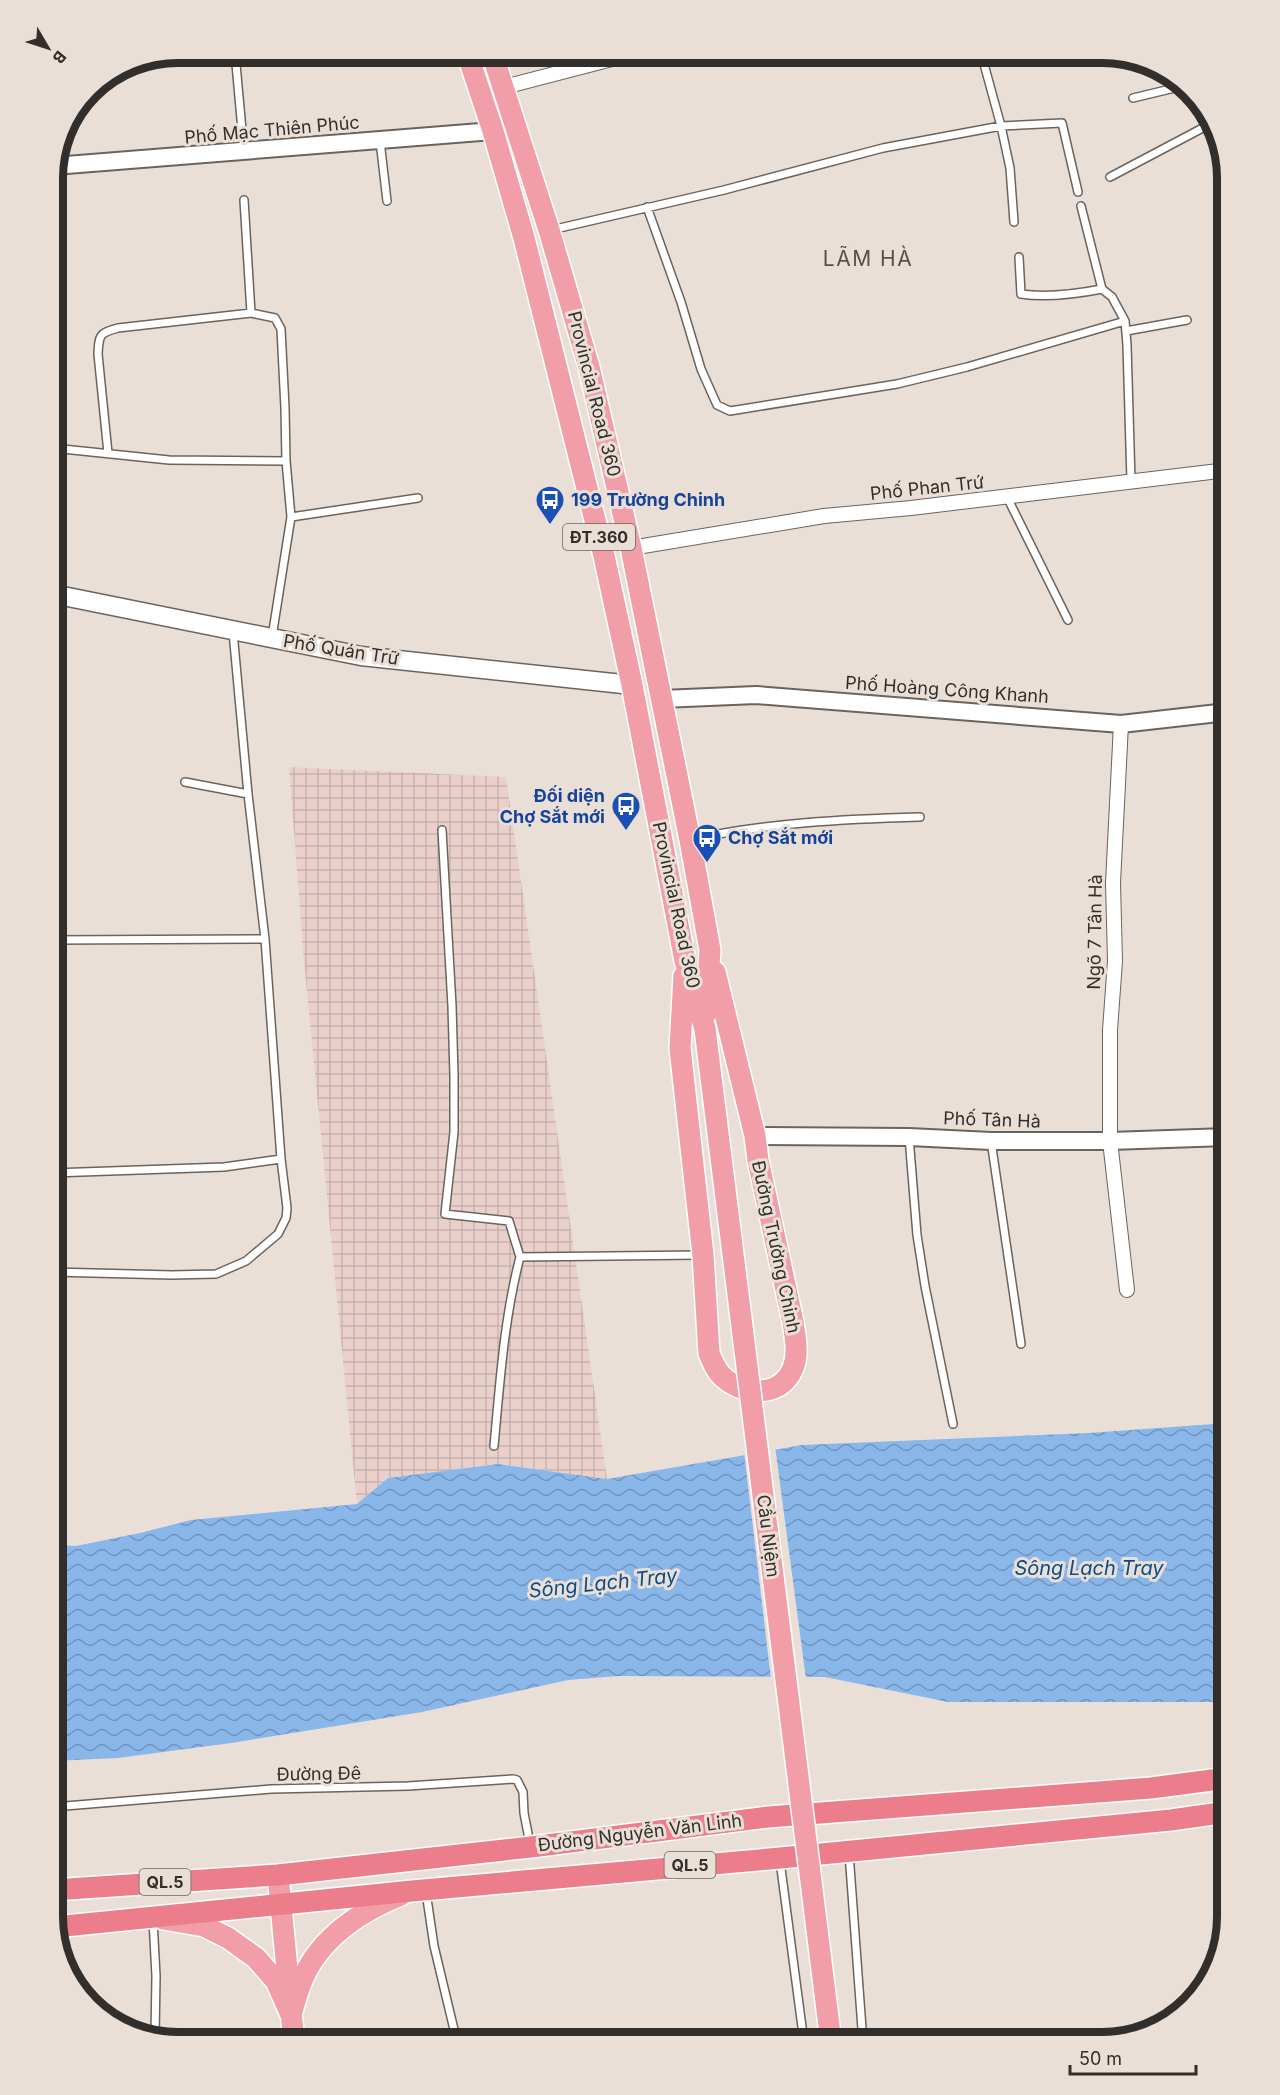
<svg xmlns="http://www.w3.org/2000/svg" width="1280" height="2095" font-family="Inter,sans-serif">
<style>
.industrial{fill:url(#industrial-grid)}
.water{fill:url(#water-waves)}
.pier{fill:#eadfd7}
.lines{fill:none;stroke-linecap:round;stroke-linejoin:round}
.service-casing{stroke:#6c635c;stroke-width:10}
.minor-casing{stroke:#6c635c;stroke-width:16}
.tertiary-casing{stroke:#6c635c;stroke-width:20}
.secondary-casing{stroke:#6c635c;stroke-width:21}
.primary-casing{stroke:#fff;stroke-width:24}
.trunk-casing{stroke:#fff;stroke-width:24}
.service{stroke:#fff;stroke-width:7}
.minor{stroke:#fff;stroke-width:14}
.tertiary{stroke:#fff;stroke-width:16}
.secondary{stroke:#fff;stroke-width:18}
.primary{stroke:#f19ea9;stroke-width:21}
.trunk{stroke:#ec7e8c;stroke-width:21}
.primary-bridge-casing{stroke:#fff;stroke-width:24;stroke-linecap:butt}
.primary-bridge{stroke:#f19ea9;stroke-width:21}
.labels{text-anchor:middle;stroke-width:6;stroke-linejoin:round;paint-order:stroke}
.shield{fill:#eadfd7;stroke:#69635f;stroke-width:1.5}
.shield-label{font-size:16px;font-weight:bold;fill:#322e2b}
.street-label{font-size:18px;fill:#322e2b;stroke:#eadfd7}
.transit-label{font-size:18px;font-weight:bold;fill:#164399;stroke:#eadfd7;text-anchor:start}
.water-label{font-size:20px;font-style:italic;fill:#084d8a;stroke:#eadfd7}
.quarter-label{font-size:21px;letter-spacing:1.5px;fill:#59504a;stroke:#eadfd7}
.rim{fill:none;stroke:#322e2b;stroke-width:8}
</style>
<defs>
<pattern id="industrial-grid" width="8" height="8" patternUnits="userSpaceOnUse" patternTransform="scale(1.5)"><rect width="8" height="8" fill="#ead0cb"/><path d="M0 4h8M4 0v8" fill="none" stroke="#c9b3ae"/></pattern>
<pattern id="water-waves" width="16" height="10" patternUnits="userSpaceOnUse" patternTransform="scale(1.5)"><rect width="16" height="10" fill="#89b7ea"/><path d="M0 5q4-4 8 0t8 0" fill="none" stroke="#7195be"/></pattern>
</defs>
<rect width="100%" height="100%" fill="#eadfd7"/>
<path class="industrial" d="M289 767 506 777 607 1479 498 1464 388 1478 357 1504 304 961Z"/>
<path class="water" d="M1227 1423V1702H948L825 1677 618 1676 568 1680 422 1712 231 1743 118 1758 53 1761V1545L76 1546 140 1533 191 1520 357 1504 388 1478 498 1464 607 1479 802 1445 1089 1433Z"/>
<path class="pier" d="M775 1446 806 1679H771L744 1452Z"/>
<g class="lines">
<g class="service-casing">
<path id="service" d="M235 53 244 152
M981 53 1001 126 1010 168 1014 222
M1133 98 1183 86
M380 141 387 201
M1110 177 1214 122
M244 200 251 313
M1081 206 1102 289 1112 297 1125 321 1127 345 1131 481
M647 207 681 302 701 369 717 405 730 411 897 384 967 367 1125 321
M551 230 724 190 883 148 1001 126 1062 123 1078 192
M1019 257 1021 294C1048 298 1076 294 1102 289
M1126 331 1187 320
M53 448 169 460 286 461
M108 453 98 354C99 335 99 333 118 328L251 313 275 318 281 329 285 408 286 461 291 517 272 637
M1007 497 1068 620
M291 517 418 498
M185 782 248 794
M442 830 452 1006 454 1075V1132L445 1214 509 1221 520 1257 700 1255
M693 839C767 823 844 819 920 817
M53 940 265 939
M909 1137 917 1235 925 1286 953 1424
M991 1141 1021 1344
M53 1173 224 1167 281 1159 265 939 248 794 233 632
M53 1272 172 1275 216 1274 246 1261 278 1234 286 1218 287 1208 281 1159
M494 1446C500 1382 504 1319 520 1257
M53 1807 271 1789 408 1786 513 1779 517 1780 523 1792 524 1813 530 1844
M849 1853 863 2042
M780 1861 804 2042
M426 1892 434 1946 457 2042
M153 1920 156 1976 155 2037"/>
</g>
<g class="minor-casing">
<path id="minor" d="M504 87 635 53
M631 548 824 516 911 508 1227 470
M1121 724 1113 883 1115 961 1110 1030V1141L1127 1290"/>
</g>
<g class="tertiary-casing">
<path id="tertiary" d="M54 166 493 131
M662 699 756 695 1121 724 1227 712
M755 1136 909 1137 991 1141H1110L1227 1137"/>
</g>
<g class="secondary-casing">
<path id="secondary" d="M53 594 361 656 632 685"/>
</g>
<g class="primary-casing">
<path id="primary" d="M467 53 493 131 524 238 604 556 632 685 685 961 705 1029
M492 53 549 230 589 367 631 548 690 840 710 950 706 1013
M684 976 680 1048 703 1255 709 1353C712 1361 715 1368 720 1374 740 1396 781 1399 793 1368 799 1353 795 1337 793 1322L758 1160 755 1136 715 972
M278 1875 294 2042
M163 1919 204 1926 228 1938 256 1958 276 1981 291 2015
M291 2015C294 2004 297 1993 301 1983 318 1939 359 1912 401 1895"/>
</g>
<g class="trunk-casing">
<path id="trunk" d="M53 1890 278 1875 531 1847 768 1817 1151 1788 1227 1778
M55 1927 412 1891 780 1858 1171 1820 1227 1812"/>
</g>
<use href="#service" class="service"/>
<use href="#minor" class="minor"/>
<use href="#tertiary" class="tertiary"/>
<use href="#secondary" class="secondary"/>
<use href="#primary" class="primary"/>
<use href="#trunk" class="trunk"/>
<g class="primary-bridge-casing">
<path id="primary-bridge" d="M705 1029 831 2042"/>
</g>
<use href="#primary-bridge" class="primary-bridge"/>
</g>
<defs>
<g id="bus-pin" transform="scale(1.5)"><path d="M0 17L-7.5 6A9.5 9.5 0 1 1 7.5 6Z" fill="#1a4fb4" stroke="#eadfd7"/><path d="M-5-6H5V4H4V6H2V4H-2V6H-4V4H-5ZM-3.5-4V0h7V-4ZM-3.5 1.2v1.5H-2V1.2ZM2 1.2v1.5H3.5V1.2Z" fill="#fff"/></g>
</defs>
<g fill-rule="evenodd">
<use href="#bus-pin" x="550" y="500"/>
<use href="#bus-pin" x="626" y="806"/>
<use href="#bus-pin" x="707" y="838"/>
</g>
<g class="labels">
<g class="shield">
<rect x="563" y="524" width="72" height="26" rx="4.5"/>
<rect x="664.5" y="1852" width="51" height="26" rx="4.5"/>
<rect x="139.5" y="1869" width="51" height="26" rx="4.5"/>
</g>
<g class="shield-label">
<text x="599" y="543">ĐT.360</text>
<text x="690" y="1871">QL.5</text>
<text x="165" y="1888">QL.5</text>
</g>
<g class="street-label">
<text transform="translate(272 130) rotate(-5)" y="6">Phố Mạc Thiên Phúc</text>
<text transform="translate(594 394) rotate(76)" y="6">Provincial Road 360</text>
<text transform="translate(927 488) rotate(-6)" y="6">Phố Phan Trứ</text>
<text transform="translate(341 650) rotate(9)" y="6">Phố Quán Trữ</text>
<text transform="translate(947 690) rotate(4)" y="6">Phố Hoàng Công Khanh</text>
<text transform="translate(676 905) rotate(78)" y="6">Provincial Road 360</text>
<text transform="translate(1095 932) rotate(-89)" y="6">Ngõ 7 Tân Hà</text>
<text transform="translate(992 1120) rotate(2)" y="6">Phố Tân Hà</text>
<text transform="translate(776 1247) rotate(78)" y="6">Đường Trường Chinh</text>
<text transform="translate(768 1536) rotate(83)" y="6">Cầu Niệm</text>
<text transform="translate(319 1774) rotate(-1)" y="6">Đường Đê</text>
<text transform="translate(640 1833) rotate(-7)" y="6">Đường Nguyễn Văn Linh</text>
</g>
<g class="transit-label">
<text x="571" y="506">199 Trường Chinh</text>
<text x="605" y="802" text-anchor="end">Đối diện<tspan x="605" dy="21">Chợ Sắt mới</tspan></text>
<text x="728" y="844">Chợ Sắt mới</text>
</g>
<g class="water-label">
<text x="1089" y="1575">Sông Lạch Tray</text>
<text transform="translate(603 1583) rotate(-6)" y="7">Sông Lạch Tray</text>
</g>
<g class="quarter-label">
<text x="868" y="266">LÃM HÀ</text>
</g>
</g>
<path d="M0 0H1280V2095H0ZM178 63H1102A115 115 0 0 1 1217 178V1917A115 115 0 0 1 1102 2032H178A115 115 0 0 1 63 1917V178A115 115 0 0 1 178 63Z" fill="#eadfd7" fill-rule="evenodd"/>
<path class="rim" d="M178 63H1102A115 115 0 0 1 1217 178V1917A115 115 0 0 1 1102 2032H178A115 115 0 0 1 63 1917V178A115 115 0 0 1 178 63Z"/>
<g transform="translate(48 48) rotate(129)" stroke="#eadfd7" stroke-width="4.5" paint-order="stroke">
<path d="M0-4.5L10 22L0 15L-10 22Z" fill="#322e2b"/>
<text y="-9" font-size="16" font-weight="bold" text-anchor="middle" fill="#322e2b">B</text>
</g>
<path d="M1070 2065v9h126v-9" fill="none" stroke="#322e2b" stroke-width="3"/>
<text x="1079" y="2065" font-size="18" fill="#322e2b" stroke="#eadfd7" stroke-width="4.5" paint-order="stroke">50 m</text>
</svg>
